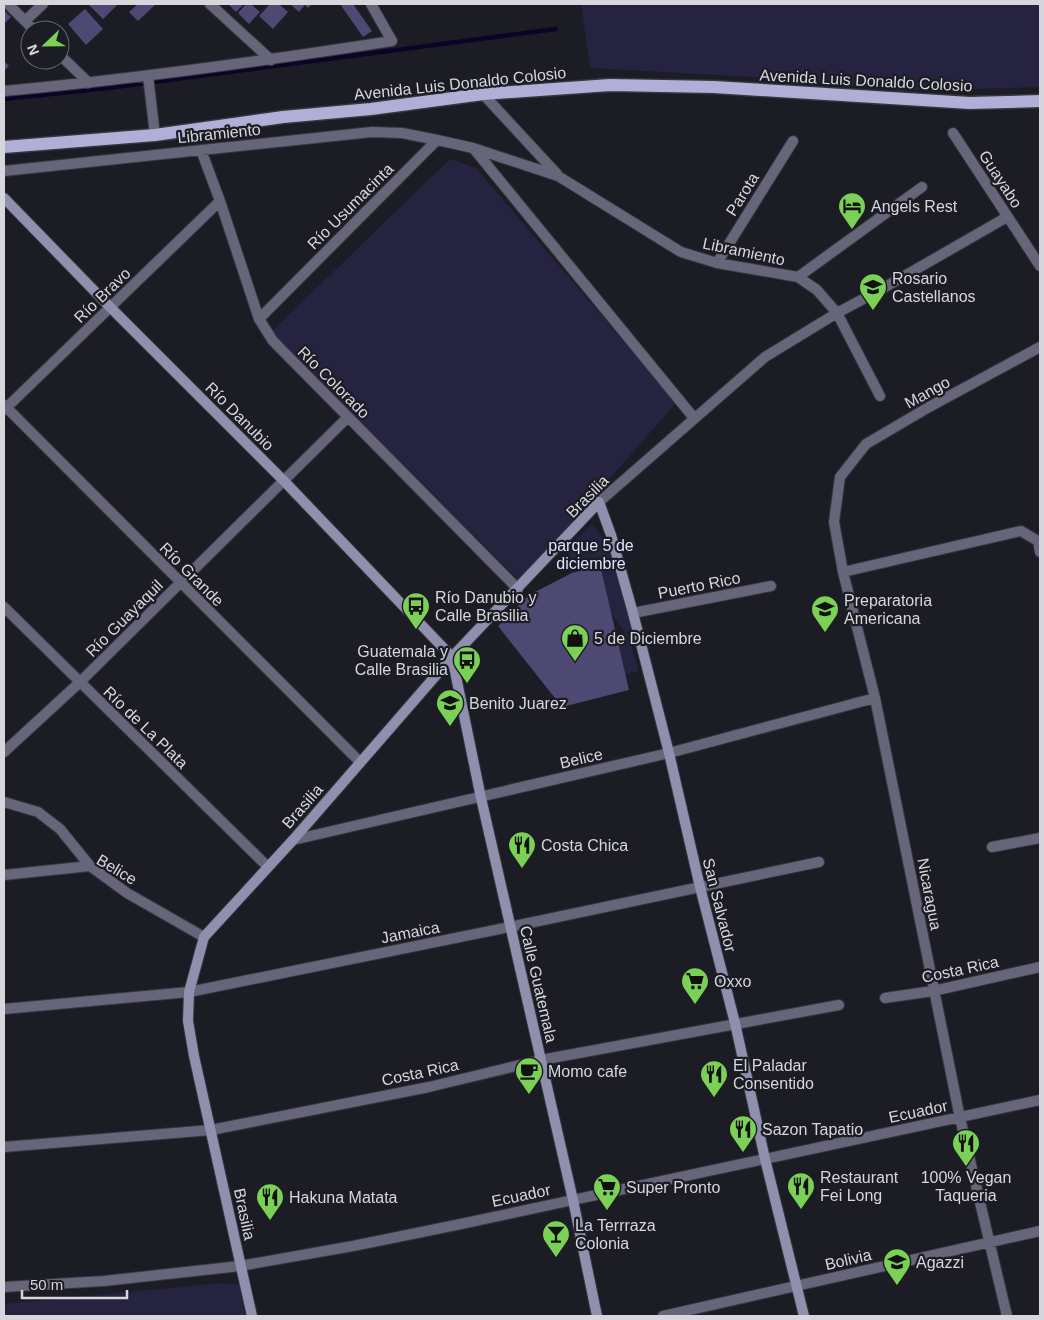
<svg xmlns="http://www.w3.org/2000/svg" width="1044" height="1320" font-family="Helvetica,sans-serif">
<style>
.green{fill:#262340}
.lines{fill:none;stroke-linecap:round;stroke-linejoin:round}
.stream{stroke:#0c0426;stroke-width:4.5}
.building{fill:#4d4973}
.street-casing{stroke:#36363e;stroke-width:12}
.secondary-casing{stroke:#36363e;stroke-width:12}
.primary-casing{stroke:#36363e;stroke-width:15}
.street{stroke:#666579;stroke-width:10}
.secondary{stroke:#908fae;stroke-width:10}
.primary{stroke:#b1afd7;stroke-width:12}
.labels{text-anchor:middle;stroke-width:4.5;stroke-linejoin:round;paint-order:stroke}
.street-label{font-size:16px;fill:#d6d6dc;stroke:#1c1c24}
.poi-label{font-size:16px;fill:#d6d6dc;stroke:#1c1c24;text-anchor:start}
.park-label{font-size:16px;fill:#e2e1fe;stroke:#1c1c24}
</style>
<rect width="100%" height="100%" fill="#1c1c24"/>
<path class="green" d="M581 4H1040V87L900 91 774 78 590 68Z
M450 159 476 168 676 403 520 581 271 332Z
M592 524 608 543 633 628 627 632 639 671 608 678 597 656 625 633 565 550Z
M221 1283 239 1285 245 1316H4V1304Z"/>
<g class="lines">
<path class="stream" d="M4 99 108 88 556 29"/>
</g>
<path class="building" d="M88 4H118L103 19Z
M138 4H156L138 21 129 12Z
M228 4H244L236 12Z
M246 4H251L260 12 249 24 238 13Z
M270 4H279L288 12 273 29 259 16Z
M290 4H312L308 8 305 5 299 12Z
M340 4H353L372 31 363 37Z
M85 9 103 29 86 45 68 24Z
M4 10 11 17 4 24Z
M4 61 9 66 4 71Z
M600 565 629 690 562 707 498 626 529 595 572 573Z"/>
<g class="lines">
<g class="street-casing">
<path id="street" d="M8 4 34 30
M210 4 271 60
M25 21 43 4
M60 55 89 83
M148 76 155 135
M4 91C134 79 263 61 392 41L371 4
M483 94 557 174
M953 133 1040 266
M474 149 694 418
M201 150 220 201 259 319 273 341 518 589
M4 171 372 132 402 133 437 140
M717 263 793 141
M798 277 922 187
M259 319 437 140 473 148 558 176 681 252 717 263 798 277 817 290 837 313 880 396
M4 405 360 762
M4 410 220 201
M599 502 765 357 837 313 880 290 1007 217
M843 572 1021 531 1038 541 1040 552
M4 607 268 867
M633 613 771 586
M4 752 79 683 348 417
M4 802 38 812 60 829 90 866
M293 840 669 753 875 698
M992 847 1040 838
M4 875 90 866 127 893 204 937
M885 998 933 991 1040 967
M4 1009 189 992 510 927 819 862
M4 1147 211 1130 429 1087 541 1060 839 1005
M4 1287 104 1281 240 1266 353 1246 461 1224 1040 1100
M663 1316 1040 1231
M1007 1316 960 1118 875 698 843 572 834 522 840 477 866 444 929 407 1040 347"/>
</g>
<g class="secondary-casing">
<path id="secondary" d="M4 198 110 307 284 481 452 657 481 798 573 1200 597 1316
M252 1316 194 1056 188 1021 189 992 204 937 293 840 452 657 599 502 611 535 633 613 669 753 700 887 735 1023 765 1159 804 1316"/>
</g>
<g class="primary-casing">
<path id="primary" d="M4 147 155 135 283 117 371 109 483 94 610 85 714 87 970 103 1040 101"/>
</g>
<use href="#street" class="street"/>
<use href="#secondary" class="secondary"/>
<use href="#primary" class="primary"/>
</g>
<defs>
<g id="hotel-pin" transform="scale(1.4375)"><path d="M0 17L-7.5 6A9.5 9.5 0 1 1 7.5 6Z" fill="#7bd155" stroke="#1c1c24"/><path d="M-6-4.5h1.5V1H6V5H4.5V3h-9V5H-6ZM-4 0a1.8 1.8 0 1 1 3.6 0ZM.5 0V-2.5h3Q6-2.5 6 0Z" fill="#111"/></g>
<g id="school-pin" transform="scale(1.4375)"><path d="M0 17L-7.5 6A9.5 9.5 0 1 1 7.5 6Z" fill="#7bd155" stroke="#1c1c24"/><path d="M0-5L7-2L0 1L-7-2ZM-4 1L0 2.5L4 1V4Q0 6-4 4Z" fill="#111"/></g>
<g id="bus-pin" transform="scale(1.4375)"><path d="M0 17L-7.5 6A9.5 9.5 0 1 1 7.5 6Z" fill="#7bd155" stroke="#1c1c24"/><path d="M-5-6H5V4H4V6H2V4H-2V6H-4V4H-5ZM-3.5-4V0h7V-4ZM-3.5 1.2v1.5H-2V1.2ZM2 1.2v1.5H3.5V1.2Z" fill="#111"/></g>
<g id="university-pin" transform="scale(1.4375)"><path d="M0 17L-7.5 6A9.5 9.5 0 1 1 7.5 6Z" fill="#7bd155" stroke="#1c1c24"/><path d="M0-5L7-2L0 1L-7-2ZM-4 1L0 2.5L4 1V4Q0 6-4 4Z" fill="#111"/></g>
<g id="shop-pin" transform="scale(1.4375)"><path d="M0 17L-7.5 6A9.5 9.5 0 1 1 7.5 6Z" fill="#7bd155" stroke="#1c1c24"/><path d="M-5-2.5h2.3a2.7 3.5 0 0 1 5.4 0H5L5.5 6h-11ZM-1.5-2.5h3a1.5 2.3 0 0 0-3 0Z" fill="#111"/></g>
<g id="restaurant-pin" transform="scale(1.4375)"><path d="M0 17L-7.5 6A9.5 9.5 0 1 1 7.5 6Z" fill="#7bd155" stroke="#1c1c24"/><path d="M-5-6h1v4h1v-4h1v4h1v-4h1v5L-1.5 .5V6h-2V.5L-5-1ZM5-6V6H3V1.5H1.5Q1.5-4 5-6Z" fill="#111"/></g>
<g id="supermarket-pin" transform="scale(1.4375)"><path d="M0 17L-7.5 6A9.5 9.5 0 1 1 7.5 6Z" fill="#7bd155" stroke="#1c1c24"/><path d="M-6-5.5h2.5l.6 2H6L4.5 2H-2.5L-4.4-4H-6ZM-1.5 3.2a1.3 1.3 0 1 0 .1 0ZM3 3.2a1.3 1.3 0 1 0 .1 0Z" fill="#111"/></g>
<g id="cafe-pin" transform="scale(1.4375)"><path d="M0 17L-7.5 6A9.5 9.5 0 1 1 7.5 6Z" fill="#7bd155" stroke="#1c1c24"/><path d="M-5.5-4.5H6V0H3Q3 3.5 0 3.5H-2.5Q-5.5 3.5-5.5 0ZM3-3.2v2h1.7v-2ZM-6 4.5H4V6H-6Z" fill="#111"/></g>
<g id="bar-pin" transform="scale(1.4375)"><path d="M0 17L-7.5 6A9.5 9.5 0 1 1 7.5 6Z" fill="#7bd155" stroke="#1c1c24"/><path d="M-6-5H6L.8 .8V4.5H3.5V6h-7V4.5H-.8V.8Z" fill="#111"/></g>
</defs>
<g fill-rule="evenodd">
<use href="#hotel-pin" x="852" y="206"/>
<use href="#school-pin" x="873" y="287"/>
<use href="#bus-pin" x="416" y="606"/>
<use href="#university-pin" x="825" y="609"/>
<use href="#shop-pin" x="575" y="638"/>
<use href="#bus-pin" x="467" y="660"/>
<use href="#school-pin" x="450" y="703"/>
<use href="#restaurant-pin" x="522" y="845"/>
<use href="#supermarket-pin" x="695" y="981"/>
<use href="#cafe-pin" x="529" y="1071"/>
<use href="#restaurant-pin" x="714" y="1074"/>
<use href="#restaurant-pin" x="743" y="1129"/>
<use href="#restaurant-pin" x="966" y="1143"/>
<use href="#restaurant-pin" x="801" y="1186"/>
<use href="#supermarket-pin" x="607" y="1187"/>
<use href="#restaurant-pin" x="270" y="1197"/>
<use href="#bar-pin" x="556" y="1234"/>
<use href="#school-pin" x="897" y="1262"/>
</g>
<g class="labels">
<g class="street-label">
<text transform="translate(866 80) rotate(3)" y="6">Avenida Luis Donaldo Colosio</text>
<text transform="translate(460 83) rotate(-6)" y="6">Avenida Luis Donaldo Colosio</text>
<text transform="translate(219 133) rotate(-6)" y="6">Libramiento</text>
<text transform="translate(1001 179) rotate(57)" y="6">Guayabo</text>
<text transform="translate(742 194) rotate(-58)" y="6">Parota</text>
<text transform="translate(350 206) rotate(-45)" y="6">Río Usumacinta</text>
<text transform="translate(744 251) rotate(12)" y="6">Libramiento</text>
<text transform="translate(102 295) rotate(-44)" y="6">Río Bravo</text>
<text transform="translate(334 382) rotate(45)" y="6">Río Colorado</text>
<text transform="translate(927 392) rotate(-29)" y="6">Mango</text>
<text transform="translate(240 416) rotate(45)" y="6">Río Danubio</text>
<text transform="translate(587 496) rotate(-45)" y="6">Brasilia</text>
<text transform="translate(192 574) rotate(45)" y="6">Río Grande</text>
<text transform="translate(699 585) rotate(-11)" y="6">Puerto Rico</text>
<text transform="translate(124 618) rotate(-45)" y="6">Río Guayaquil</text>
<text transform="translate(146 727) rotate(44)" y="6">Río de La Plata</text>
<text transform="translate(581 758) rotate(-13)" y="6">Belice</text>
<text transform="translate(302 806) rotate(-49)" y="6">Brasilia</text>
<text transform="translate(117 869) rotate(31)" y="6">Belice</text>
<text transform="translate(930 894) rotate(79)" y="6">Nicaragua</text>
<text transform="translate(720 905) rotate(76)" y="6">San Salvador</text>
<text transform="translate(410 932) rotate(-11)" y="6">Jamaica</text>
<text transform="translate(960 969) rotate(-12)" y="6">Costa Rica</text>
<text transform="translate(539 984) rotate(77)" y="6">Calle Guatemala</text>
<text transform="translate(420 1072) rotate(-12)" y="6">Costa Rica</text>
<text transform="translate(918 1111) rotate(-12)" y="6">Ecuador</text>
<text transform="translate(521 1195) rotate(-12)" y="6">Ecuador</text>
<text transform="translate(245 1214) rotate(78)" y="6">Brasilia</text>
<text transform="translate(848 1259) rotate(-13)" y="6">Bolivia</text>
</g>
<g class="poi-label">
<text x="871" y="212">Angels Rest</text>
<text x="892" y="284">Rosario<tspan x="892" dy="18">Castellanos</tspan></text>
<text x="435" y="603">Río Danubio y<tspan x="435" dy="18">Calle Brasilia</tspan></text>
<text x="844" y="606">Preparatoria<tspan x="844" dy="18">Americana</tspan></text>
<text x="594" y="644">5 de Diciembre</text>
<text x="448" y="657" text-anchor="end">Guatemala y<tspan x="448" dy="18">Calle Brasilia</tspan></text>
<text x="469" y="709">Benito Juarez</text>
<text x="541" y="851">Costa Chica</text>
<text x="714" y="987">Oxxo</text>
<text x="733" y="1071">El Paladar<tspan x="733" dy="18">Consentido</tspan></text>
<text x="548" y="1077">Momo cafe</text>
<text x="762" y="1135">Sazon Tapatio</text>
<text x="820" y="1183">Restaurant<tspan x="820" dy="18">Fei Long</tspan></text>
<text x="966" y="1183" text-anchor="middle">100% Vegan<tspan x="966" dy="18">Taqueria</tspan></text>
<text x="626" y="1193">Super Pronto</text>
<text x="289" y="1203">Hakuna Matata</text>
<text x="575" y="1231">La Terrraza<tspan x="575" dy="18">Colonia</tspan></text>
<text x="916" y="1268">Agazzi</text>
</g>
<g class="park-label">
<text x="591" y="551">parque 5 de<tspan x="591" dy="18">diciembre</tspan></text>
</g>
</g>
<rect width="1044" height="1320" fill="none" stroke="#d6d6dc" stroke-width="10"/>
<g transform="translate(45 45) rotate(248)"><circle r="24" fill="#1c1c24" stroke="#66666e"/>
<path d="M0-4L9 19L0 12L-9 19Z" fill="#7bd155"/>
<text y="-8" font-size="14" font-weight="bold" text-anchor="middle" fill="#d6d6dc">N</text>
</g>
<path d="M22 1290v8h105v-8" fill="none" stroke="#d6d6dc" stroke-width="2.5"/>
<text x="30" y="1290" font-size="15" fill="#d6d6dc" stroke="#1c1c24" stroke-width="4" paint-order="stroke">50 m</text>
</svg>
